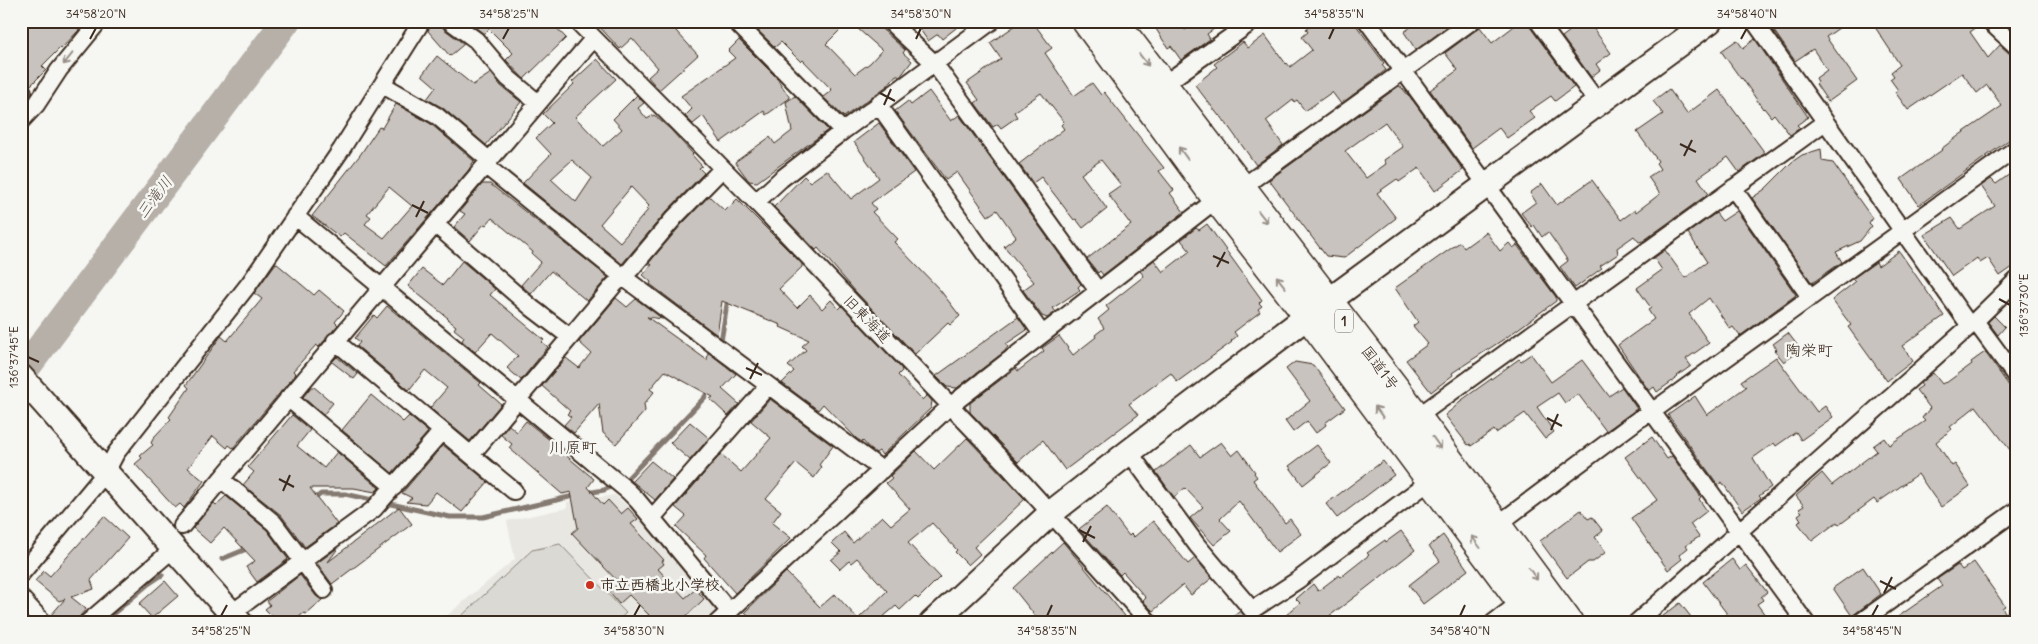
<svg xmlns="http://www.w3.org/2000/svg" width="2038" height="644" font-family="Delius,'Klee One',sans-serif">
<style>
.built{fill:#e8e7e2}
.green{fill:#dad9d3;stroke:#8a8278}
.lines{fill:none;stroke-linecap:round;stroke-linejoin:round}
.stream{stroke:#857a71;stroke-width:5}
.river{stroke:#b6b0a9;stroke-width:29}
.building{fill:#c8c3be;stroke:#3b2a1e;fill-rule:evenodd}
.street-casing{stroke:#3b2a1e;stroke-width:20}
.secondary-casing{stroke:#3b2a1e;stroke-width:28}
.highway-casing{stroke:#3b2a1e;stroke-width:31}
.street{stroke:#f6f6f2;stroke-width:16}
.secondary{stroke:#f6f6f2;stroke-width:24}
.highway{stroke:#f6f6f2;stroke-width:28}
.oneway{stroke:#989088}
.ticks{fill:none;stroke:#3b2a1e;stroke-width:2}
.poi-dot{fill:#c8321e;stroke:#f6f6f2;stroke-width:2}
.labels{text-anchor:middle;stroke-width:5;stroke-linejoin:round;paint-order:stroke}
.shield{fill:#f6f6f2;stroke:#73675e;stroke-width:1}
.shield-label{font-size:14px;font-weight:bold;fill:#3b2a1e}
.street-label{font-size:15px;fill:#3b2a1e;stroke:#f6f6f2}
.poi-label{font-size:15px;font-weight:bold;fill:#3b2a1e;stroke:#f6f6f2;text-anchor:start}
.water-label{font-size:16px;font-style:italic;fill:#605248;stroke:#f6f6f2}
.neighbourhood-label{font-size:16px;fill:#3b2a1e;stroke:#f6f6f2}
.neatline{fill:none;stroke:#3b2a1e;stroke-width:2}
.ticks-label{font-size:12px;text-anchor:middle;fill:#3b2a1e}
</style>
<rect width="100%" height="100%" fill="#f6f6f2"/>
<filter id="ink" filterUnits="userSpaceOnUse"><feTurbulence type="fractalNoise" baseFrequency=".02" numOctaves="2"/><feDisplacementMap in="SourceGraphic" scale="10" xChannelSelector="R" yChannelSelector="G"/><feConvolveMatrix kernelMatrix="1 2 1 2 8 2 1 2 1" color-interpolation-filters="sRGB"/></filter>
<g filter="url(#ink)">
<path class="built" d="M615 495 633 511 718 611 705 623H438L515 559 507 521 567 508V502Z"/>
<path class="green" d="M560 544 626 613 615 623H454L532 550Z"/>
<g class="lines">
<path class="stream" d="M717 366 728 298
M587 493 604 490 626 480 705 397 709 388
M311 501 321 494H345L450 517H483L578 495
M222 559 249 548
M102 623 147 585 162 575"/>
<path class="river" d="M21 374 286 21"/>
</g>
<path class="building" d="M28 21H70L79 30 61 49 60 48 42 66 46 70 31 85 21 75V28Z
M433 21H439L444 29 464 44 450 56 428 31Z
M467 21H550L566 38 524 79 506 60 513 53 489 29 484 34Z
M594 21H685L676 29V31L698 55 659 90 648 77 658 68 632 38 620 49Z
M758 21H849L826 44 855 74 870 63 882 50 849 21H873L905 50 903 53 912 61 900 77 896 75 887 86 844 117 823 97 832 90 803 60 801 62 781 42 775 47 753 26Z
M914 21H965L942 39 938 34 928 41Z
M1022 21H1032L1052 48 1045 53 1074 96 1092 83 1101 95 1104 92 1164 168 1159 171 1174 190 1170 193 1184 212 1103 275 1100 271 1098 273 1087 259 1131 225 1108 194 1121 185 1101 160 1081 174 1107 209 1083 228 1076 219 1074 220 1041 177 1033 183 1019 164 1064 129 1061 125 1064 122 1041 93 1014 112 1017 117 1001 128 998 124 993 127 975 103 979 100 967 83 1001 59 990 43Z
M1151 21H1178L1185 30 1197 21H1225L1207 34 1210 39 1181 60 1171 46 1168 48Z
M1316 21H1353L1384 63 1382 65 1386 70 1341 104 1332 92 1305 111 1297 100 1294 102 1293 100 1266 121 1283 145 1256 165 1220 115 1219 116 1195 85 1217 67 1214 64 1243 42 1248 48 1265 35 1286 64 1287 63 1290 67 1312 50 1302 37 1308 32 1306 29Z
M1419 21H1455L1416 50 1404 32Z
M1521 21H1528L1530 27 1574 87 1555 101 1551 96 1529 111 1535 118 1507 138 1499 128 1472 148 1430 90 1458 70 1445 53 1480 27 1492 43Z
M1583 21H1588L1611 53 1596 64 1600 70 1591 77 1562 37Z
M1767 21H1849L1826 37 1857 81 1828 102 1816 84 1818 82 1816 78 1827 70 1813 49 1795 61Z
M1871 21H1979L1980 25 1970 32 1988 58 2000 45 2011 55 2017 57V134L1919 205 1901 179 1942 150 1941 149 1961 134 2002 106 1987 85 1977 93 1962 73 1908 110 1895 92 1898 90 1890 79 1894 76 1891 72 1900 65Z
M1755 39 1808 117 1797 125 1800 128 1790 135 1774 114 1771 117 1764 108 1763 109 1742 78 1741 79 1721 51 1737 40 1743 48Z
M739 40 776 77 790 98 766 115 764 111 721 142 703 116 693 124 685 116 692 109 681 96 735 58 728 51Z
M437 56 473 85 491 73 501 86 521 102 486 145 443 108 427 99 436 87 422 75Z
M597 59 616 79 575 117 603 146 622 129 613 119 637 95 644 103 638 108 647 119 654 115 670 129 693 154 692 155 702 166 699 168 704 173 666 212 622 264 523 183 551 154 536 138 552 123 543 114 574 84 572 82ZM572 160 592 178 576 202 551 179ZM631 187 649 206 646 209 648 210 620 242 600 224Z
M1399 86 1402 88 1414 102 1463 170 1435 191 1419 168 1399 182 1397 179 1377 193 1396 218 1344 258 1326 256 1269 180ZM1385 122 1403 147 1384 160 1386 164 1366 178 1345 151Z
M1669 89 1687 114 1719 90 1765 153 1739 172 1728 157 1698 178 1708 193 1704 197 1643 241 1639 242 1634 236 1617 248 1618 254 1600 266 1602 268 1575 288 1560 267 1568 261 1548 232 1542 237 1534 225 1532 227 1521 213 1536 202 1530 193 1542 184 1557 205 1592 180 1621 220 1635 210 1636 212 1660 194 1648 177 1660 169 1656 163 1658 161 1637 132 1663 114 1653 101Z
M929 91 951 121 959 115 1081 284 1078 287 1080 290 1053 308 1056 312 1047 318 1042 316 1023 290 1034 282 1004 246 1016 237 997 210 988 216 957 172 946 180 895 111 908 101 911 105Z
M795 96 828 130 757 182 749 181 735 162 770 137 775 144 792 131 786 102Z
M396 104 431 124 474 161 468 171 386 266 344 233 340 237 312 216 360 155 379 127 382 128ZM389 187 412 206 384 238 365 224 371 217 367 214Z
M879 123 914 172 871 203 876 209 872 212 898 239 894 242 940 290 960 316 950 325 948 323 915 354 856 292 818 248 816 250 774 207 804 176 810 182 827 170 851 199 879 178 854 142Z
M1821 149 1822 161 1833 163 1872 218 1869 223 1872 226 1860 241 1836 252 1842 262 1812 283 1752 198 1765 189 1792 162 1802 155Z
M2017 169V264L2000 276 1988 258 1980 263 1977 258 1952 276 1924 235 1952 218 1960 229 1995 206 1981 186 1991 179 1996 184Z
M482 184H490L608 277 587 301 551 271 531 294 521 285 541 262 532 254 533 252 492 218 486 225 484 224 470 241 454 227 465 214 460 211Z
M709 196 725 211 737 199 802 264V267L779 289 797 308 810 295 822 309 831 300 839 309 842 306 901 368 902 371 898 375 922 400 927 395 932 401 931 408 882 455 879 451 876 453 870 449 863 441 862 442 857 439 823 404 818 410 782 383 794 371 788 366 806 350 802 346 809 340 780 327 781 325 722 301 717 335 650 284 651 282 643 275 652 264H648L681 225Z
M1737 211 1796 295 1740 336 1733 327 1730 329 1709 298 1689 314 1709 343 1686 359 1691 366 1677 376 1678 377 1657 392 1654 387 1649 391 1618 345 1654 319 1648 310 1651 308 1637 288 1662 270 1654 258 1665 250 1685 278 1707 262 1688 233 1716 213 1722 221Z
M1207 224 1262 300 1259 303 1262 306 1258 309 1260 312 1234 332 1237 336 1231 341 1232 342 1177 382 1171 373 1129 404 1138 415 1065 470 1043 440 1018 462 970 412V403L1016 368 1018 371 1044 351 1042 348 1059 336 1073 355 1096 337 1095 335 1104 328 1098 319 1109 310 1106 306 1144 276 1140 271 1154 260 1163 272 1190 251 1181 240 1196 228 1199 230Z
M1486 232 1500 251 1509 243 1513 248 1517 245 1556 297V301L1507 337 1452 373 1453 375 1431 392 1406 360 1428 344 1413 326 1418 322 1395 288 1460 242 1464 248Z
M1899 251 1944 316 1902 346 1913 361 1887 381 1848 327 1851 325 1832 300 1855 282 1852 279 1876 262 1878 266Z
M462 261 495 289 490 295 544 340 542 342 548 347 521 380 507 368 518 356 492 333 475 352 462 341 464 337 454 329 456 326 447 319 448 318 408 286 422 269 443 285Z
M276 263 314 295 319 290 344 311 335 322 338 325 319 347 316 345 293 371 296 374 233 448 229 445 227 448 213 436 188 468 204 481 184 508 180 504 175 508 135 464 142 458 140 456 153 445 151 443 154 437 171 419 169 417 189 388 186 385 221 336 227 341 262 299 254 293Z
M616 298 627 307 636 299 663 319 647 317 707 360 708 352 736 374 722 389 739 404 728 416 710 399 713 397 665 371 650 389 654 392 644 404 645 411 616 444 603 433 599 404 574 433 564 425 571 417 567 414 570 411 542 386 566 358 579 368 591 353 579 342Z
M387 306 481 383 479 385 501 404 470 441 430 408 447 388 425 370 409 390 357 346 360 342 355 338 374 315 377 318Z
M1994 316 2005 327 1998 335 1988 322Z
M1018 317 1027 330 1006 344 1008 347 1004 352 957 388 947 387 936 376Z
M1788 333 1801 350 1784 362 1774 350 1777 349 1773 344Z
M1985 352 2017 397V459L1976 406 1950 427 1952 429 1936 442 1952 466 1955 464 1970 486 1941 507 1918 474 1877 503 1874 499 1839 525 1837 522 1812 541 1798 523 1801 520 1798 515 1802 512 1799 509 1804 506 1796 496 1822 473 1832 485 1877 451 1873 446 1884 438 1889 445 1925 421 1922 418 1930 408 1916 390 1922 386 1920 383 1933 373 1942 384 1945 382 1946 383 1972 364 1971 362Z
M1531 354 1551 382 1582 360 1609 396 1622 387 1637 409 1606 431 1578 394 1565 403 1558 393 1537 407 1554 432 1545 439 1525 413 1496 433 1494 430 1471 446 1470 444 1468 445 1445 415 1455 407 1459 402 1519 359 1521 361Z
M337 357 358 374 354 379 332 362Z
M1776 357 1817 412 1825 406 1833 417 1801 440 1796 432 1776 446 1774 443 1753 458 1771 487 1759 496 1761 498 1742 511 1722 482 1718 485 1668 415 1695 396 1707 415 1746 387 1741 381Z
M1295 362 1313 365 1345 408 1325 423 1326 425 1316 433 1307 421 1293 432 1285 421 1310 401 1286 369Z
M311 387H314L333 403 323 415 303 397Z
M371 395 403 422 409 416 428 432 392 473 342 430Z
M770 399 833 446 819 465 822 467 814 478 796 463 766 499 781 511 772 523 791 538 735 593 704 558 706 555 676 527 686 516 675 507 721 454 741 472 771 438 751 421Z
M292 415 310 430 297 446 324 468 337 452 379 488 375 492 354 488H310L337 524 305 547 281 515 243 485 254 472 248 467Z
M526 421 561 449 560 450 569 458 594 479 588 487 603 505 608 500 621 514 628 508 638 519 631 524 664 560 662 561 664 564 658 569 685 598 696 589 704 599 679 623H641L649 615 629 595 619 604 609 592 619 583 572 533 578 528 571 492 562 494 509 448 512 444 501 435 509 425 517 432Z
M690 422 709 438 690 460 670 443Z
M1652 437 1667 459 1672 456 1701 497 1699 499 1707 511 1690 524 1699 537 1686 545 1688 548 1679 555 1682 559 1668 570 1631 518 1657 500 1625 457Z
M967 438 1025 499 974 547 980 554 968 565 955 552 957 550 932 523 908 543 940 577 918 599 915 596 900 610 896 606 876 623H796L789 616 782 623H755L745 612 786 572 820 607 835 594 858 619 887 591 857 558 851 563 849 561 840 569 831 560 841 552 832 543 844 532 853 543 882 516 891 525 910 509 886 483 892 478 890 476 916 451 934 470Z
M1221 442 1232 456 1239 450 1255 472 1254 473 1257 477 1253 480 1285 523 1290 519 1301 534 1277 552 1239 501 1220 519 1231 531 1214 545 1190 518 1203 507 1185 488 1174 497 1156 472 1191 445 1200 457Z
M443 445 488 482 462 512 436 492 426 504 406 502 412 498 402 493Z
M1317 445 1331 463 1303 485 1289 466Z
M651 461 673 479 655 500 632 481Z
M1383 461 1394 475 1337 518 1326 504Z
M226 496 267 530 288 559 257 582 246 567 255 561 224 528 210 543 193 528 214 503 216 505Z
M399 507 412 524 332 584 317 563 339 547 328 562Z
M1107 507 1129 536 1131 534 1134 537 1153 521 1188 564 1195 558 1212 578 1191 595 1183 585 1153 611 1143 601 1146 598 1123 572 1120 575 1079 529Z
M1581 510 1588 519 1592 517 1603 531 1595 537 1606 552 1593 562H1588L1567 578 1540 541Z
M104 516 128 538 91 580 94 589 71 597 86 609 74 623H54L51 615 65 599 59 601 35 581 44 571 50 576Z
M1401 531 1415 550 1356 596 1320 623H1277L1300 603 1296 599 1313 584 1318 591 1339 575 1341 577 1369 555 1367 553 1385 540 1386 542Z
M1443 535 1468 570 1423 604 1409 585 1440 561 1429 546Z
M1063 542 1125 616 1117 623H1041L1013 588Z
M1732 559 1740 570 1746 565 1767 592 1761 597 1763 600 1757 604 1771 623H1734L1703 582Z
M1974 562 2005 606 2002 608 2005 612 2003 614 2005 616 2003 623H1889L1942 586 1937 579 1958 565 1962 570Z
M1863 567 1881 594 1852 616 1833 588Z
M300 575 316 596 322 600 306 614 304 613 291 623H279L265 609 270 605 267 601Z
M165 581 178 596 152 618 139 604Z
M1680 603 1691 617 1683 623H1654Z
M1240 611 1248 619 1254 620 1257 623H1226Z"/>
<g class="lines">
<g class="street-casing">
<path id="street" d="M450 21 476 40 508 78 538 103
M577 21 756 202 1007 465 1150 623
M735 21 843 131
M889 21 934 63 1098 291
M1367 21 1806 623
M1538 21 1598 103
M1754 21 1970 326
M1989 21 2017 47
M383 85 437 116 490 161
M1163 85 1253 21
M21 90 23 92 21 93
M878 104 1042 334
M21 121 36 105 59 70 99 21
M486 166 623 277 882 470
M1241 188 1472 21
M1733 188 1810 297
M756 202 781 179 843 131 992 21
M295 216 628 491 637 500 729 611
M436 225 532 308 570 337
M1975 321 2017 378
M335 341 514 491
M288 398 394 487
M1417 417 1825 122
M1129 452 1197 545 1252 610 1298 580 1430 481
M471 455 614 285 631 269 674 218 722 169
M221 479 274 523 324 590
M652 518 768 386
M1497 525 1639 419 1653 411 2017 148
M182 526C318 363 455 200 594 38
M21 574 106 472 116 453 249 284 341 150 422 21
M21 598 44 623
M87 623 165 556
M218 623 374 509 442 431
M717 623 950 406 1217 199
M1493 623 1521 602
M1636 623 1970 326 2017 280
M1859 623 2017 510
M2013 623 2017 613"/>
</g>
<g class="secondary-casing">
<path id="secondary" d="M21 377 240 623
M932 623 1051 513 1129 452 1308 316 1710 21"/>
</g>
<g class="highway-casing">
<path id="highway" d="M1086 21 1217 199 1308 316 1537 623
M1114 21 1417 417 1569 623"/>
</g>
<use href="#street" class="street"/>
<use href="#secondary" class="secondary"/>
<use href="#highway" class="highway"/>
</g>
<defs><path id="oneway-shaft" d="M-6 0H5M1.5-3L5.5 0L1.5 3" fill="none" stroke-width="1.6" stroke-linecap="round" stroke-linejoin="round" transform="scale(1.25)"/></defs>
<g class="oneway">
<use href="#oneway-shaft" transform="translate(68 59) rotate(129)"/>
<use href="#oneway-shaft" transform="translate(1144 60) rotate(52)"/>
<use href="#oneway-shaft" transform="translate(1183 153) rotate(-126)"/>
<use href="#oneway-shaft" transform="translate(1263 217) rotate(52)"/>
<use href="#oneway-shaft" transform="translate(1281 282) rotate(-128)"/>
<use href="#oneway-shaft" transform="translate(1379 412) rotate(-126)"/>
<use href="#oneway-shaft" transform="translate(1437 443) rotate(54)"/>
<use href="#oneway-shaft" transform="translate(1476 542) rotate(-127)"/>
<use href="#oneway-shaft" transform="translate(1533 574) rotate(54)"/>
</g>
</g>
<path class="ticks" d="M90 39 96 28M503 39 509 28M916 39 921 28M1329 39 1334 28M1741 39 1747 28M880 93 895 101M884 105 891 89M1680 144 1696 152M1684 156 1692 140M412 205 428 213M416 217 424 201M1213 256 1229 263M1217 267 1225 252M1999 299 2010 305M28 357 39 362M746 368 762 375M750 379 758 363M1547 418 1562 426M1551 430 1558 414M279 479 294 487M283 491 290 475M1079 530 1095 538M1083 542 1091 526M1880 581 1896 589M1884 593 1892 577M221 616 227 605M634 616 640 605M1047 616 1052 605M1460 616 1465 605M1872 616 1878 605"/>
<circle class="poi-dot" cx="590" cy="585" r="5"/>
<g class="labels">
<rect class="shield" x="1335" y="309.5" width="18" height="23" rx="4"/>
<g class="shield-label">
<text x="1344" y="326">1</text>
</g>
<g class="street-label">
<text transform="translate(867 319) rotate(46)" y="5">旧東海道</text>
<text transform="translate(1380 368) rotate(53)" y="5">国道1号</text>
</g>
<g class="poi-label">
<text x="600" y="590">市立西橋北小学校</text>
</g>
<g class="water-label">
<text transform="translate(154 197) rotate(-53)" y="6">三滝川</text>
</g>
<g class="neighbourhood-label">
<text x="1809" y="356">陶栄町</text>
<text x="573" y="453">川原町</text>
</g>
</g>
<rect width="2038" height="644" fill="none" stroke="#f6f6f2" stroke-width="55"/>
<rect x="28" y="28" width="1982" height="588" class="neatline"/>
<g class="ticks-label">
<text x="96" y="18">34°58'20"N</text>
<text x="509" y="18">34°58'25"N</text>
<text x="921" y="18">34°58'30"N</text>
<text x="1334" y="18">34°58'35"N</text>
<text x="1747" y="18">34°58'40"N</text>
<text transform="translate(2024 305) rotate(-90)" y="4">136°37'30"E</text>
<text transform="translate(14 357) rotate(-90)" y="4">136°37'45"E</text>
<text x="221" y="635">34°58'25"N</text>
<text x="634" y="635">34°58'30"N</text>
<text x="1047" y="635">34°58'35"N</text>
<text x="1460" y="635">34°58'40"N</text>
<text x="1872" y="635">34°58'45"N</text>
</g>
</svg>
